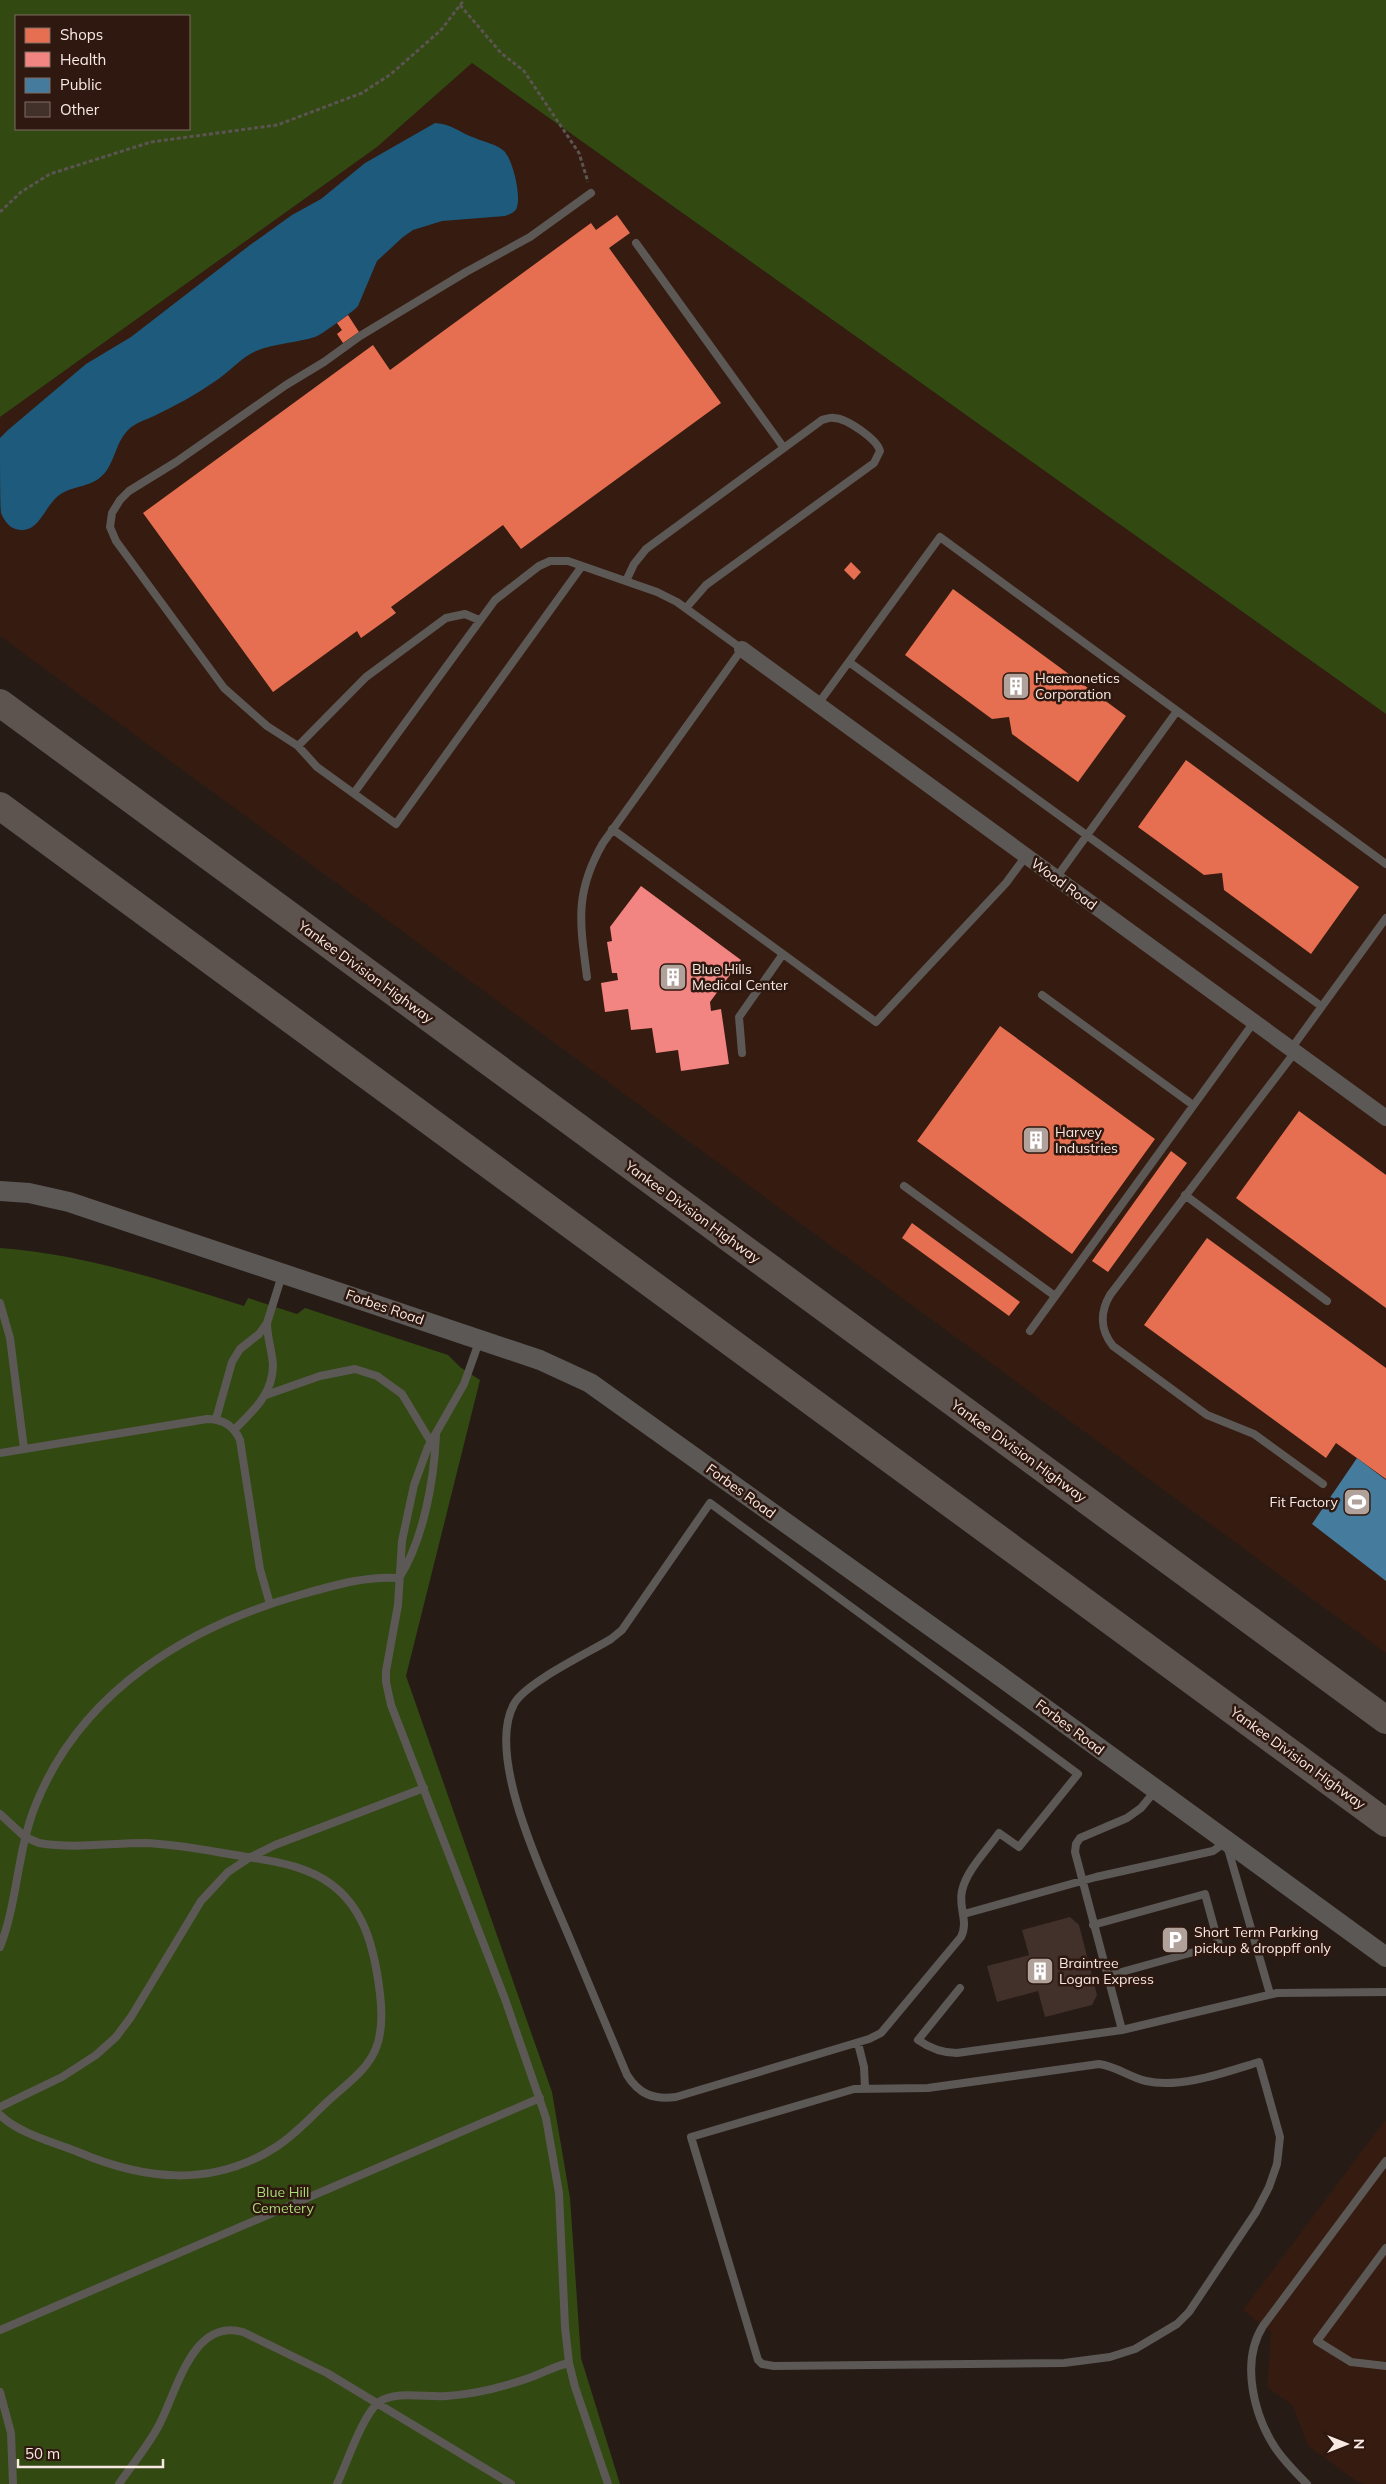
<svg xmlns="http://www.w3.org/2000/svg" width="1386" height="2484" font-family="Mulish,sans-serif">
<style>
.built{fill:#351b10}
.green{fill:#324912;fill-rule:evenodd}
.water{fill:#1e5a7b}
.shops{fill:#e76f51}
.health{fill:#f28482}
.public{fill:#457b9d}
.building{fill:#42312a}
.lines{fill:none;stroke-linecap:round;stroke-linejoin:round}
.path{stroke:#5b5451;stroke-width:3;stroke-dasharray:4 2.5;stroke-linecap:butt}
.service{stroke:#5c5855;stroke-width:8}
.minor{stroke:#5c5855;stroke-width:16}
.tertiary{stroke:#5c5855;stroke-width:20}
.motorway{stroke:#5d5450;stroke-width:28}
.labels{text-anchor:middle;stroke-width:5;stroke-linejoin:round;paint-order:stroke}
.poi-label{font-size:14px;fill:#f9e9e3;stroke:#2e180f;text-anchor:start}
.street-label{font-size:14px;fill:#f9e9e3;stroke:#2e180f}
.park-label{font-size:14px;fill:#a9db76;stroke:#2e180f}
</style>
<rect width="100%" height="100%" fill="#271b16"/>
<path class="built" d="M472 63 1386 714V1653L0 636V417L377 147Z
M1386 2119V2484H1364L1355 2480 1308 2446 1293 2406 1267 2387 1271 2332 1243 2310Z"/>
<path class="green" d="M0 0H1386V714L472 63 377 147 0 417ZM16 16H189V129H16Z
M0 1248C84 1254 164 1281 244 1306L248 1298 297 1314 305 1308 448 1355 460 1367 480 1380 406 1676 552 2092 570 2198 581 2358 620 2484H0Z"/>
<path class="water" d="M435 123C452 124 460 133 475 138 484 142 496 144 504 151 513 160 521 195 517 207 516 212 510 214 505 216L442 221 413 230 403 237 377 261 358 306C354 311 320 336 315 337 296 343 276 343 256 351 240 358 229 373 214 382 195 395 175 406 154 416 145 420 135 423 128 430 117 441 115 458 107 470 94 489 73 484 58 496 43 508 38 538 13 528 8 526 3 518 1 513 0 505 0 451 0 438L8 430 86 364 131 337 250 245 292 215 321 199 365 163Z"/>
<path class="shops" d="M617 215 630 233 609 248 721 403 521 549 503 525 391 607 396 613 361 638 357 631 273 692 143 513 373 345 390 370 591 223 596 230Z
M348 315 359 332 343 343 337 334 342 330 337 323Z
M851 562 861 572 854 580 844 570Z
M953 589 1126 716 1078 782 1012 734 1009 717 992 719 905 655Z
M1186 760 1359 887 1311 954 1224 890 1222 873 1204 875 1138 827Z
M1000 1026 1155 1139 1072 1254 917 1141Z
M1299 1111 1386 1175V1308L1236 1198Z
M1171 1151 1187 1163 1108 1272 1092 1261Z
M912 1223 1020 1302 1009 1316 902 1238Z
M1207 1238 1386 1368V1479L1336 1443 1326 1458 1144 1325Z"/>
<path class="health" d="M641 886 741 960 710 1002 711 1011 721 1009 729 1064 681 1071 678 1050 656 1053 652 1028 631 1030 628 1009 605 1012 601 983 618 980 617 973H612L607 942 612 941 610 927Z"/>
<path class="public" d="M1357 1458 1386 1480V1581L1312 1524Z"/>
<path class="building" d="M1070 1917 1079 1925 1097 1995 1092 2005 1045 2017 1038 1991 997 2002 987 1966 1029 1955 1022 1930Z"/>
<g class="lines">
<path class="path" d="M460 5 501 53 524 71 579 153 588 182
M0 212 21 192 50 174 151 142 277 125 362 93 391 74 441 30 464 0"/>
<path class="service" d="M636 243 784 448
M582 566 396 824 317 767 298 746 267 726 224 688 116 541 110 527 112 513 120 500 129 491 176 462 286 385 324 362 360 336 466 272 530 237 591 193
M626 581 634 564 646 549 822 420C826 419 830 417 834 418 846 418 877 439 880 451L874 463 706 585 686 608
M849 662 1321 1006
M818 704 940 537 1386 864
M298 746 366 677 446 618 465 614 479 620
M354 793 495 600 539 566 550 561H568L657 592 677 602 742 649 603 843C574 893 580 923 587 977
M612 829 876 1022 1006 883 1026 856
M1056 878 1177 711
M1042 995 1193 1105
M1291 1049 1386 918
M1295 1052 1110 1295C1100 1312 1100 1330 1113 1346L1207 1415 1254 1434 1323 1484
M742 1053 739 1017 783 954
M904 1186 1055 1296
M1185 1195 1327 1301
M0 1303 10 1338 24 1449
M1030 1331 1254 1022
M479 1342 464 1384 428 1447 414 1485 402 1541 398 1605 386 1671V1682L391 1705 505 1999 546 2118 559 2193 565 2327 569 2363 575 2387 608 2484
M266 1395 320 1376 355 1369 377 1376 402 1394 431 1442
M216 1419 232 1362 240 1349 259 1334 267 1323 282 1275
M234 1430C253 1411 273 1394 273 1365 272 1351 267 1337 267 1323
M0 1453 207 1419C223 1419 234 1426 240 1440L260 1569 270 1604
M710 1503 1078 1774 1019 1847 999 1833C987 1850 966 1871 962 1891 958 1908 969 1921 961 1937L881 2033 869 2039 676 2097C653 2100 639 2094 627 2075 608 2030 589 1984 570 1939 548 1885 484 1758 514 1704 525 1683 588 1653 611 1639L622 1630Z
M399 1578C423 1541 434 1481 436 1436
M1155 1791 1141 1808 1127 1818 1080 1838 1076 1844 1075 1852 1122 2030 1277 1993 1386 1992
M0 1814 25 1837 39 1843C74 1849 110 1843 145 1843 175 1844 205 1850 235 1855 259 1859 285 1862 307 1871 361 1892 374 1942 380 1994 382 2011 383 2031 376 2048 368 2070 344 2086 327 2102 311 2117 295 2135 276 2147 212 2188 144 2180 78 2152 53 2142 20 2134 0 2115
M964 1914 1096 1877 1213 1851 1226 1842 1270 1994
M1093 1925 1205 1894 1219 1945 1107 1976
M0 1947C18 1901 17 1850 36 1804 82 1690 189 1626 303 1594 335 1585 365 1576 399 1578
M960 1988 918 2040C931 2049 942 2053 957 2053L1122 2030
M858 2043 864 2067 865 2088
M1259 2062 1280 2137 1277 2164 1269 2187 1256 2212 1189 2312 1177 2324 1135 2349 1110 2357 1064 2363 774 2366 762 2364 758 2360 691 2137 854 2089 928 2088 1099 2064C1116 2066 1129 2077 1146 2081 1180 2089 1226 2072 1259 2062Z
M0 2107 62 2077 96 2055 116 2037 131 2017 201 1901 228 1872 249 1858 275 1845 424 1788
M1386 2248 1317 2341 1351 2362 1386 2366
M0 2330 540 2098
M0 2392 11 2433 13 2484
M119 2484C132 2465 147 2447 158 2427 177 2393 191 2318 243 2332L327 2373 511 2484
M337 2484C346 2465 363 2414 379 2402 396 2390 427 2398 447 2396 475 2394 503 2387 529 2378 543 2373 555 2366 569 2363
M1307 2484C1296 2473 1285 2462 1276 2449 1254 2416 1240 2362 1263 2326L1386 2161"/>
<path class="minor" d="M742 649 1386 1118"/>
<path class="tertiary" d="M0 1191 29 1193 69 1202 540 1360 590 1383 996 1673 1386 1957"/>
<path class="motorway" d="M0 703 1386 1720
M0 806 1386 1823"/>
</g>
<defs>
<g id="building-square" transform="scale(1.4375)"><rect x="-9" y="-9" width="18" height="18" rx="4" fill="#b0a19b" stroke="#2e180f"/><path d="M-4-6H4V6H1V3H-1V6H-4ZM-2.5-4.3h1.7v1.8h-1.7ZM.8-4.3h1.7v1.8H.8ZM-2.5-1h1.7V.8h-1.7ZM.8-1h1.7V.8H.8Z" fill="#fff"/></g>
<g id="stadium-square" transform="scale(1.4375)"><rect x="-9" y="-9" width="18" height="18" rx="4" fill="#b0a19b" stroke="#2e180f"/><path d="M0-5a6.5 5 0 1 0 0 10a6.5 5 0 1 0 0-10ZM-3.5-1.8h7v3.6h-7Z" fill="#fff"/></g>
<g id="parking-square" transform="scale(1.4375)"><rect x="-9" y="-9" width="18" height="18" rx="4" fill="#b0a19b" stroke="#2e180f"/><path d="M-3.5-5.5H1a3.5 3.5 0 0 1 0 7H-1V5.5H-3.5ZM-1-3.4V-.6H.8a1.4 1.4 0 0 0 0-2.8Z" fill="#fff"/></g>
</defs>
<g fill-rule="evenodd">
<use href="#building-square" x="1016" y="686"/>
<use href="#building-square" x="673" y="977"/>
<use href="#building-square" x="1036" y="1140"/>
<use href="#stadium-square" x="1357" y="1502"/>
<use href="#parking-square" x="1175" y="1940"/>
<use href="#building-square" x="1040" y="1971"/>
</g>
<g class="labels">
<g class="poi-label">
<text x="1035" y="683">Haemonetics<tspan x="1035" dy="16">Corporation</tspan></text>
<text x="692" y="974">Blue Hills<tspan x="692" dy="16">Medical Center</tspan></text>
<text x="1055" y="1137">Harvey<tspan x="1055" dy="16">Industries</tspan></text>
<text x="1338" y="1507" text-anchor="end">Fit Factory</text>
<text x="1194" y="1937">Short Term Parking<tspan x="1194" dy="16">pickup &amp; droppff only</tspan></text>
<text x="1059" y="1968">Braintree<tspan x="1059" dy="16">Logan Express</tspan></text>
</g>
<g class="street-label">
<text transform="translate(1064 884) rotate(36)" y="5">Wood Road</text>
<text transform="translate(366 972) rotate(36)" y="5">Yankee Division Highway</text>
<text transform="translate(693 1212) rotate(36)" y="5">Yankee Division Highway</text>
<text transform="translate(385 1307) rotate(19)" y="5">Forbes Road</text>
<text transform="translate(1019 1451) rotate(36)" y="5">Yankee Division Highway</text>
<text transform="translate(741 1491) rotate(36)" y="5">Forbes Road</text>
<text transform="translate(1070 1727) rotate(37)" y="5">Forbes Road</text>
<text transform="translate(1298 1758) rotate(36)" y="5">Yankee Division Highway</text>
</g>
<g class="park-label">
<text x="283" y="2197">Blue Hill<tspan x="283" dy="16">Cemetery</tspan></text>
</g>
</g>
<rect x="15" y="15" width="175" height="115" fill="#2e180f" stroke="#7f6c64"/>
<rect x="25" y="28" width="25" height="15" fill="#e76f51" stroke="#7f6c64"/>
<text x="60" y="40" font-size="15" fill="#f9e9e3">Shops</text>
<rect x="25" y="52" width="25" height="15" fill="#f28482" stroke="#7f6c64"/>
<text x="60" y="65" font-size="15" fill="#f9e9e3">Health</text>
<rect x="25" y="78" width="25" height="15" fill="#457b9d" stroke="#7f6c64"/>
<text x="60" y="90" font-size="15" fill="#f9e9e3">Public</text>
<rect x="25" y="102" width="25" height="15" fill="#42312a" stroke="#7f6c64"/>
<text x="60" y="115" font-size="15" fill="#f9e9e3">Other</text>
<g transform="translate(1346 2444) rotate(90)" stroke="#2e180f" stroke-width="4" paint-order="stroke">
<path d="M0-4L9 19L0 12L-9 19Z" fill="#f9e9e3"/>
<text y="-8" font-size="14" font-weight="bold" text-anchor="middle" fill="#f9e9e3">N</text>
</g>
<path d="M18 2459v8h145v-8" fill="none" stroke="#f9e9e3" stroke-width="2.5"/>
<text x="25" y="2459" font-size="15" fill="#f9e9e3" stroke="#2e180f" stroke-width="4" paint-order="stroke">50 m</text>
</svg>
